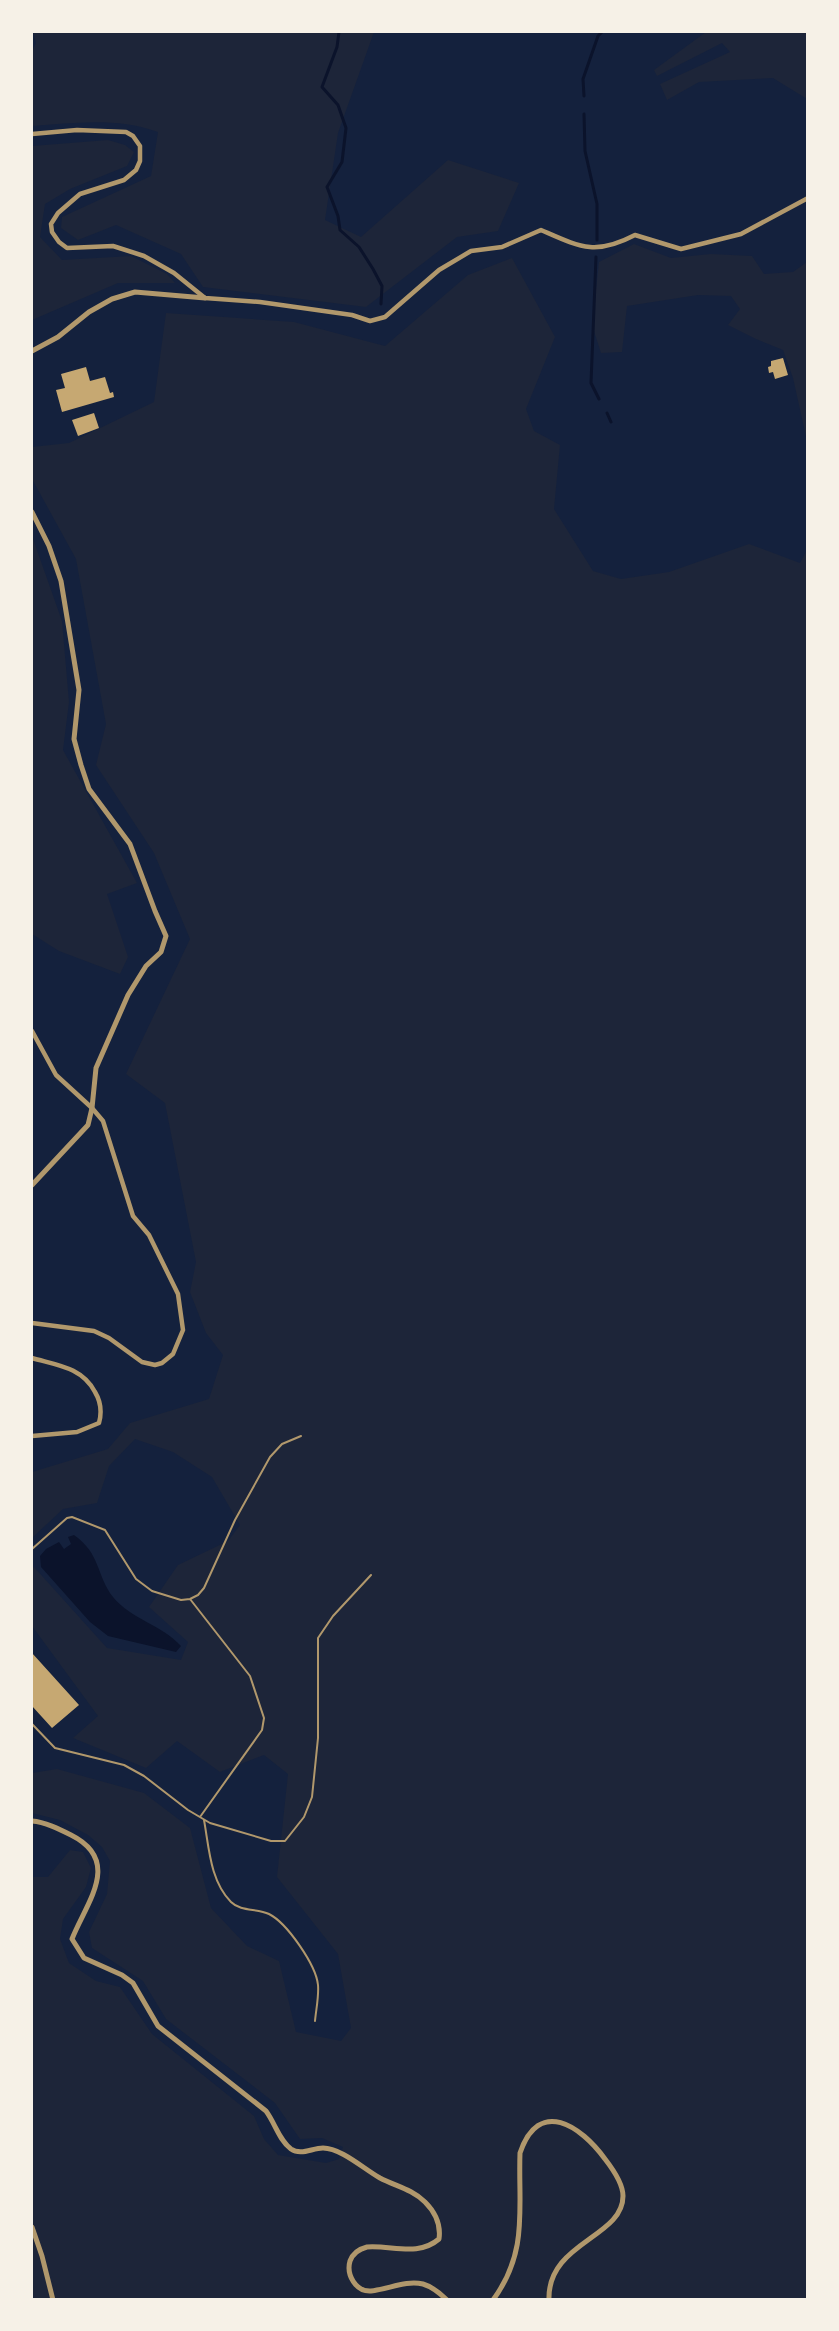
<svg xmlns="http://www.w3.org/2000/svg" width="839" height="2331" font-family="Karla,sans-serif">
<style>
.green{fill:#1d2539}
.water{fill:#0b132b}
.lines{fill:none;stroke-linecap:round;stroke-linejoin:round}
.stream{stroke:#0b132b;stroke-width:3}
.building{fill:#c6a872}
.service{stroke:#b1986c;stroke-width:2}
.minor{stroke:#b1986c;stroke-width:4.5}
.tertiary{stroke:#b1986c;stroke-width:5}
</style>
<rect width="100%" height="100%" fill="#14213d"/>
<path class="green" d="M33 32H374L338 133 325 220 361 237 448 160 519 183 498 231 457 237 366 307 203 287 181 254 116 225 78 240 61 228 62 217 151 176 158 132C116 117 75 123 32 126V51L36 43Z
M706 32H807V99L773 78 699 82 667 100 660 84 730 52 722 43 657 76 654 70Z
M108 140 125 145 134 152 127 166 70 189 45 204 40 237 62 260 131 256 167 274 175 283H118L32 320V146Z
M634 244 671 258 711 254 752 256 764 274 793 272 807 262V441L793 378 783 350 756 339 728 325 740 309 731 296 698 295 627 306 622 352 601 353 592 325 599 262Z
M512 258 555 337 526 409 534 431 560 445 554 509 593 571 621 579 669 572 749 544 800 563 807 550V2299H32V1877H48L70 1850 83 1852 91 1868 86 1887 63 1919 60 1939 69 1963 96 1981 120 1987 152 2034 254 2116 264 2139 278 2155 326 2163 339 2159 343 2147 322 2138 300 2139 275 2103 166 2019 143 1981 92 1948 89 1932 107 1894 110 1861 102 1847 88 1835 60 1820 32 1813V1773L57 1769 144 1793 190 1828 211 1908 247 1946 279 1961 296 2032 341 2041 351 2028 338 1954 277 1877 288 1774 264 1755 220 1772 177 1741 146 1768 73 1738 98 1716 32 1626V1568L34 1567 107 1648 181 1660 188 1642 149 1607 178 1565 228 1541 240 1525 212 1477 173 1452 135 1439 109 1466 97 1503 63 1509 32 1538V1472L108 1449 130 1423 209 1399 223 1355 206 1333 190 1292 196 1262 165 1103 126 1074 190 939 154 853 96 765 106 724 76 559 32 479V447L69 443 154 402 166 313 294 322 385 346 468 275Z
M32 536 62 621 69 702 63 750 137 883 107 894 128 957 120 974 59 951 32 934Z"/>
<path class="water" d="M74 1535C101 1554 96 1575 113 1597 131 1619 162 1625 181 1646L176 1652 108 1636 90 1622 41 1567 40 1556 46 1549 59 1542 64 1549 71 1544 68 1537Z"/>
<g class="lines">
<path class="stream" d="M339 32 337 47 322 87 338 105 346 128 342 162 327 187 338 216 340 230 359 247 373 269 382 286 381 304
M584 96 583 79 598 36 602 32
M584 114 585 151 597 204V240
M596 257 591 383 599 399
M607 413 611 422"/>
</g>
<path class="building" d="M783 358 788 375 775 379 773 372 769 373 768 367 771 366V361Z
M86 367 90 381 105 377 110 393 113 392 114 397 62 412 56 390 65 388 61 374Z
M94 413 99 428 78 436 72 420Z
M32 1653 79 1705 52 1728 32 1706Z"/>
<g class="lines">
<path class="service" d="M32 1549 67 1518 72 1517 105 1530 136 1579 152 1591 181 1600 190 1599 198 1595 204 1588 235 1520 270 1457 282 1444 301 1436
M190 1599 250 1676 264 1718 262 1730 200 1817
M32 1724 55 1748 124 1765 144 1776 188 1810 210 1823 271 1841H285L304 1817 312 1797 318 1738V1638L333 1616 371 1575
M204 1820C209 1847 210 1881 231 1902 241 1912 257 1908 269 1914 287 1923 316 1965 318 1985 319 1996 316 2010 315 2021"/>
<path class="minor" d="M32 134 77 130 126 132 133 136 140 146V161L136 170 124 180 80 194 58 213 51 224 52 232 59 242 67 248 113 246 144 256 174 273 205 298 260 302 352 315 370 321 385 317 439 270 471 251 502 247 541 230C580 247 595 256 635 235L681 249 741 234 808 198
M32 1031 56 1075 92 1108 103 1121 133 1216 149 1235 178 1294 183 1330 173 1354 162 1363 155 1365 142 1362 109 1338 94 1331 32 1323
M32 1358C56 1365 82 1367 95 1392 101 1402 102 1412 99 1423L77 1432 32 1436"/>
<path class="tertiary" d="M32 351 58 337 89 312 112 299 135 292 205 298
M32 512 49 546 61 581 79 690 74 739 81 765 89 789 130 844 155 911 166 936 161 952 146 966 128 995 96 1068 92 1108 88 1125 32 1185
M32 1821C45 1822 59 1829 71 1835 123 1861 86 1903 72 1939L84 1958 122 1975 133 1983 158 2026 266 2111C275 2123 279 2140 291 2149 301 2156 312 2148 323 2148 341 2148 364 2169 380 2178 395 2186 412 2189 425 2202 435 2212 441 2225 439 2239 418 2257 392 2245 367 2247 359 2249 353 2253 350 2261 346 2275 356 2292 371 2291 389 2289 406 2280 423 2284 433 2287 440 2293 447 2300
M32 2227 42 2256 53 2300
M493 2300C529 2251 518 2208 520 2153 539 2097 581 2126 605 2159 612 2168 623 2183 623 2196 623 2238 547 2242 549 2300"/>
</g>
<rect width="839" height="2331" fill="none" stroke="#f6f1e7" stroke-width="66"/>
</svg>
